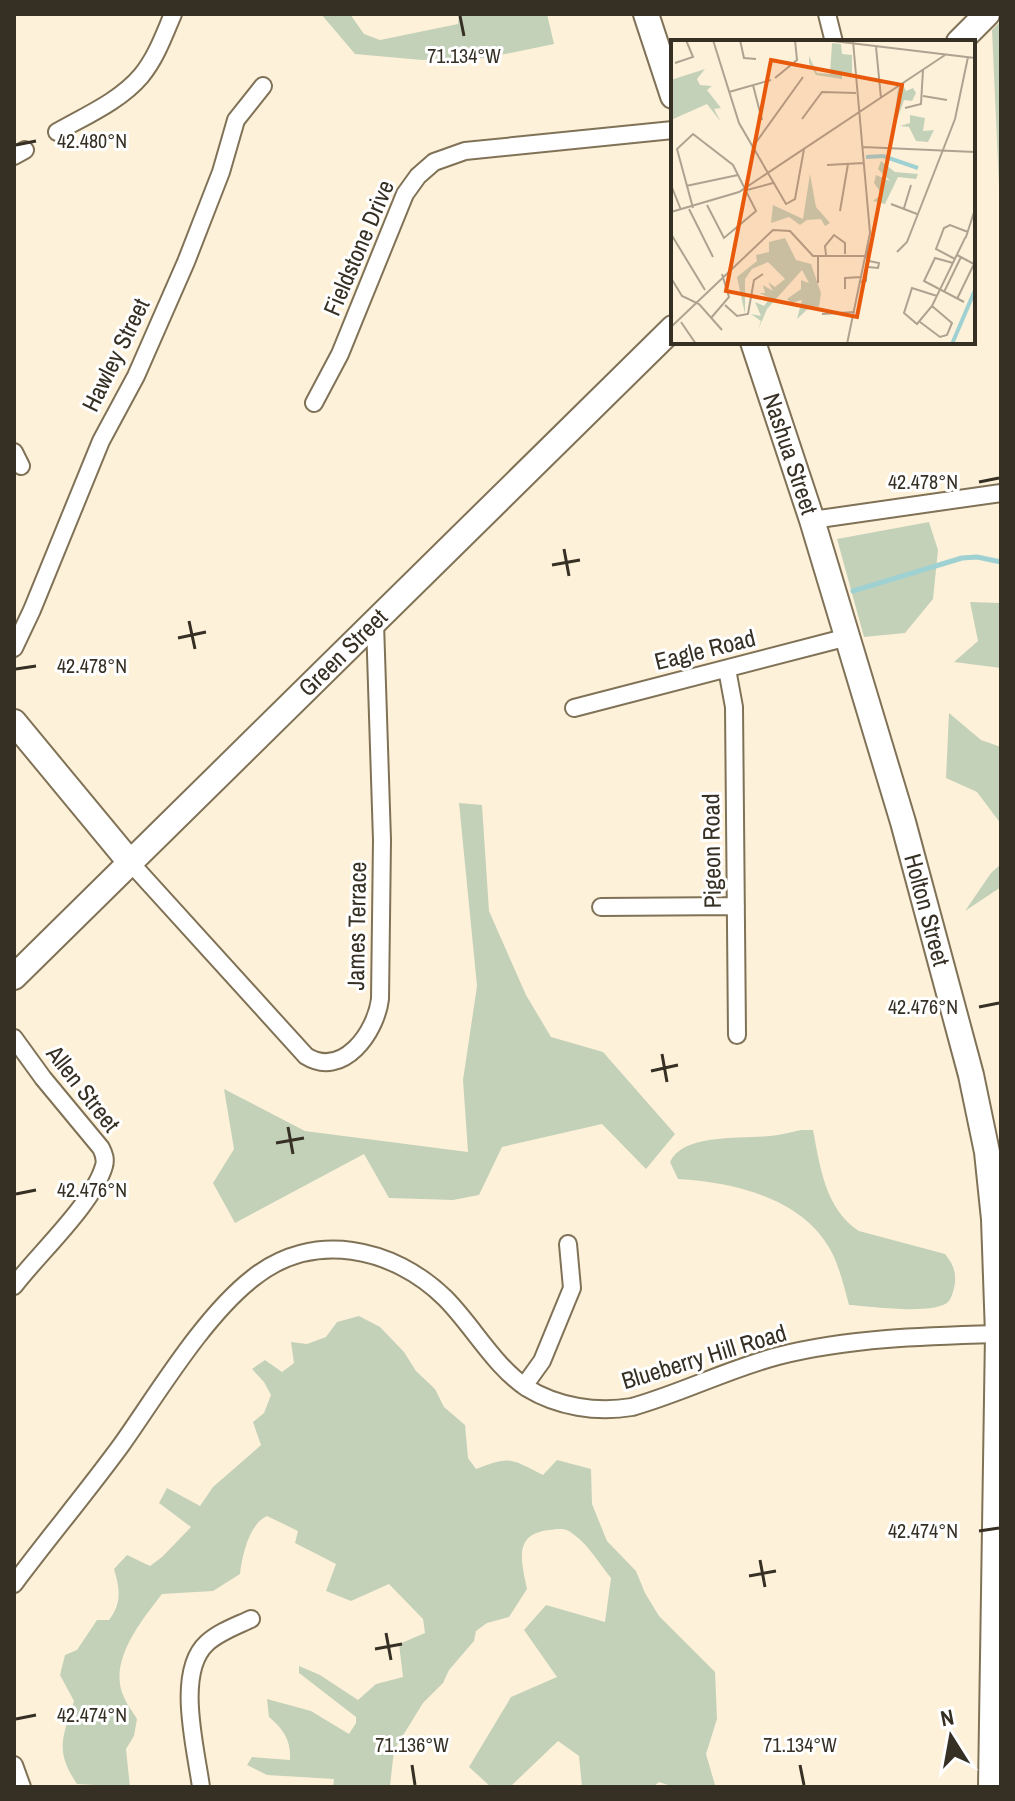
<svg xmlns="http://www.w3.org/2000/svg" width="1015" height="1801" font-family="'Archivo Narrow',sans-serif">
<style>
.green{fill:#c4d1b9}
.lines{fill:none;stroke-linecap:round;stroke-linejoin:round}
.stream{stroke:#a0d1d2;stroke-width:5}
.street-casing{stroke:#807256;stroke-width:20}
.secondary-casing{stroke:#807256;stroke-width:28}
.street{stroke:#fff;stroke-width:16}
.secondary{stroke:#fff;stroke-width:24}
.ticks{fill:none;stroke:#352f24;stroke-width:3}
.labels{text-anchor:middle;stroke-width:6;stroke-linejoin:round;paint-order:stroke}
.street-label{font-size:24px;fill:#352f24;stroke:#fff}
.inset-river{fill:none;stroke:#a0d1d2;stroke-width:4}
.inset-road{fill:none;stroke:#aea391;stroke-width:2}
.view{fill:#e8590c;fill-opacity:0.15;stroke:#e8590c;stroke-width:4}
.inset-edge{fill:none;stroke:#352f24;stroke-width:4}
.ticks-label{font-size:20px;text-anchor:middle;fill:#352f24;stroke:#fff;stroke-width:6;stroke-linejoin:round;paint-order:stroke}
</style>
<rect width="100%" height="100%" fill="#fef1d9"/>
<path class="green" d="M321 14H350L364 34 380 40 458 24 459 14H547L554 44 486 58 422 60 355 54Z
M1001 21V231L992 30Z
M929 522 938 550 933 599 905 633 864 637 837 539Z
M970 602 1001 603V668L954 662 978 641Z
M949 713 981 740 1001 747V824L977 792 946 778Z
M459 803 482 805 489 911 526 995 551 1037 603 1052 675 1134 646 1169 602 1124 502 1147 479 1195 453 1200 389 1198 364 1154 235 1223 213 1183 234 1149 224 1089 305 1131 468 1152 463 1080 477 986Z
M1001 864V887L965 911 991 873Z
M801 1130H813C820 1166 825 1209 859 1231L945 1254C953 1264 956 1271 955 1283 954 1289 952 1297 949 1301 936 1316 868 1306 849 1305 844 1287 840 1268 831 1251 803 1198 733 1182 678 1179L670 1162C683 1133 743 1139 770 1136 780 1135 791 1132 801 1130Z
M359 1316 380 1327 404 1352 416 1371 435 1389 444 1407 465 1425 468 1458 476 1469C511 1456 509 1458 543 1475L557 1460 591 1469 592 1504 607 1541 636 1571 645 1593 659 1616 715 1672 717 1719 706 1754 715 1785 674 1787 659 1782 653 1787H582L579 1756 558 1741 510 1787H491L469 1767 511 1697 557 1677 524 1630 546 1605 605 1622 611 1578C599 1564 589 1545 573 1534 565 1527 559 1529 549 1530 512 1534 522 1563 527 1589L509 1617 487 1623 476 1631 474 1641 449 1670 443 1683 423 1703 394 1750 390 1786 333 1787 334 1779 267 1775 247 1765 252 1757 290 1760C291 1740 284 1730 269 1717L267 1699 311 1711 349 1734 356 1723V1717L299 1673V1666L320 1675 358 1700 376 1684 403 1677 399 1644 425 1633 423 1619 389 1584 351 1601 326 1591 336 1564 295 1543 298 1531 267 1516C249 1524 242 1556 240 1574L213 1591 162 1594C142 1620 107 1662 124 1697 127 1705 133 1712 137 1719L134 1736 126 1749 130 1787 77 1784C54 1750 63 1737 74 1701L60 1675 65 1655 77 1650 97 1620H109C122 1603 120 1589 114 1569L127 1555 150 1566 162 1557 191 1527 159 1503 167 1488 200 1506 213 1487 261 1445 253 1422 264 1413 271 1395 264 1382 252 1369 265 1360 282 1372 294 1363 291 1342 307 1344 326 1337 337 1322Z"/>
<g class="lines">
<path class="stream" d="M853 591 962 558 977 557 1001 562"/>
<g class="street-casing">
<path id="street" d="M827 14 834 42
M57 132C85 116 120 101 141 76 156 58 164 35 173 14
M14 156 25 150
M314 403 340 354 405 194 418 176 434 162 465 151 673 130
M14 452 21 466
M812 520 1001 493
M14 648 32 610 101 441 136 376 186 262 221 172 236 120 263 86
M727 669 734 707 737 1035
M574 708 848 637
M129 861 306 1056C343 1079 376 1032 380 999L382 840 375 623
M601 907 736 906
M14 1038 43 1078 101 1148C104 1154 106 1159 104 1166 93 1204 39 1253 14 1286
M524 1386 542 1361 572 1288 568 1244
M14 1584C49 1537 87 1492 122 1444 158 1393 204 1316 253 1278 313 1230 393 1247 445 1298 473 1326 494 1366 527 1388 558 1407 597 1413 632 1407 682 1393 728 1369 778 1356 849 1338 925 1336 998 1334
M14 1765 22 1787
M201 1787C196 1749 175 1672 207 1643 219 1632 236 1626 251 1619"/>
</g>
<g class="secondary-casing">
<g id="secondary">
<path d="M646 14 673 96"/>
<path d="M959 42 987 14"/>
<path id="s1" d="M753 342 812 520 903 822 971 1075 987 1152 994 1219 998 1334 991 1787"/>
<path d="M14 722 129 861"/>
<path id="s2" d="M14 977 673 328"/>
</g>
</g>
<use href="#street" class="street"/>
<use href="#secondary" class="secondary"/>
</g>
<path class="ticks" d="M460 16 464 36M16 145 36 141M979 482 999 478M564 549 569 576M552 565 580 560M189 621 195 649M178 638 206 632M16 669 36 666M979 1007 999 1003M662 1054 667 1082M651 1071 678 1065M288 1127 293 1154M276 1143 304 1138M16 1194 36 1190M979 1531 999 1528M760 1560 765 1587M749 1576 776 1571M386 1633 391 1660M375 1649 402 1644M16 1719 36 1715M412 1765 415 1785M800 1765 804 1785"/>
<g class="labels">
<g class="street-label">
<text transform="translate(359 248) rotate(-67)" y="8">Fieldstone Drive</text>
<text transform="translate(116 355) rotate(-64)" y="8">Hawley Street</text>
<text dy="8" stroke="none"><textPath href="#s1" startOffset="118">Nashua Street</textPath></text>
<text transform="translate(705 650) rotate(-14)" y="8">Eagle Road</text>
<text dy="8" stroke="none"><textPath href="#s2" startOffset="462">Green Street</textPath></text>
<text transform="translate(712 851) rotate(-91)" y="8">Pigeon Road</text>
<text dy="8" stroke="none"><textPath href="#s1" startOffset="594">Holton Street</textPath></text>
<text transform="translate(357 926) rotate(-89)" y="8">James Terrace</text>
<text transform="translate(83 1089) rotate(52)" y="8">Allen Street</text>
<text transform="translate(704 1357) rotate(-17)" y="8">Blueberry Hill Road</text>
</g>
</g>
<g transform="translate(671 40)">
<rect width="304" height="304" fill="#fef1d9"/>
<path d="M161 3 170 4 171 14 181 15V34L171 33V39L145 35 138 23V16L146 33 159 34ZM34 29 26 39 29 45 41 46 36 50 50 68 43 69 50 82 36 64 0 80V40ZM232 45 235 51 242 48 245 53 241 61 233 60 222 91 227 48ZM239 75 254 78 252 91 263 90 257 102 245 101 238 87 229 86 239 83ZM210 121 224 132 247 134 245 139 227 137 214 164 202 161 211 154 203 143 205 135 219 141 207 129ZM139 134 145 167 159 183 154 186 150 179 136 180 129 185 118 177 100 183 102 165 132 179ZM114 198 125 220 140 224 150 253 148 267 140 266 126 279 131 260 120 263 116 259 130 249V240L138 243 131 230 96 269 87 290 90 281 80 274 90 276 84 262 93 266 99 258 88 253H94L92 245 102 251 97 242 104 247 114 239 97 222 81 229 74 239V274L66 237 86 221 85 215 98 212V202Z" fill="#c4d1b9"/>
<path class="inset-river" d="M195 117 212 116 247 128M281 304 304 250"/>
<path class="inset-road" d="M42 0 68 83 115 164 124 159 133 109M69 0 73 18 85 19M154 0 304 18M205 7 210 58M4 23 22 17 15 0M104 38 126 20 124 0M82 45 91 80M58 52 100 40M252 56 276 60M234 68 250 64 252 30M131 79 151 52 185 53M192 107 304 112M81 108 132 37M156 125 193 123M0 145 10 170M15 146 67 135M76 150 102 143M220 164 246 174M22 168 6 109 22 94 62 125 85 171 53 198 36 165M233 168 240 145M18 169 42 217M169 171 177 124M0 172 68 152 274 15M0 194 34 250M226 212 236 202 284 79 297 17M155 215 154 206 163 195 174 203V214M286 215 303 224 286 259M147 217V243M284 219 265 209 273 188 279 185 297 192M282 223 264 218 253 241 293 262M197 227 207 228 208 223 198 221M0 238 11 256 28 264 51 290M190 242 195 241 197 204M174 249V238L191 237M273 252 290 217M266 256 241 248 233 273 246 284 261 266 294 198 295 197 304 169M54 265 66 276 77 274 83 240 92 234M151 274 184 272M40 278 58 257 51 234M10 282 25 304M249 282 269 297 276 295 281 283 261 266M0 287 102 190 119 191 142 216H195M149 304H174M176 304 199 193 182 1"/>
<path class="view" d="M100 20 231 45 186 277 55 251Z"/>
<rect width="304" height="304" class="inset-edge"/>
</g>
<g class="ticks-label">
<text x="464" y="63">71.134°W</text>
<text x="92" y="148">42.480°N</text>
<text x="923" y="489">42.478°N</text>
<text x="92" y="673">42.478°N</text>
<text x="923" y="1014">42.476°N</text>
<text x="92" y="1197">42.476°N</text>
<text x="923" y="1538">42.474°N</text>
<text x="92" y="1722">42.474°N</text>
<text x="412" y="1752">71.136°W</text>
<text x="800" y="1752">71.134°W</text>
</g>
<rect width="1015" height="1801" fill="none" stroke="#352f24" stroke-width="32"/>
<g transform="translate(951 1737) rotate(349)" stroke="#ffffff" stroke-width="6" paint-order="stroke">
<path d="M0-6L14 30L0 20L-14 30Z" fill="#352f24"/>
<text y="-12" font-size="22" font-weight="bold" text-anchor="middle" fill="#352f24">N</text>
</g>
</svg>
